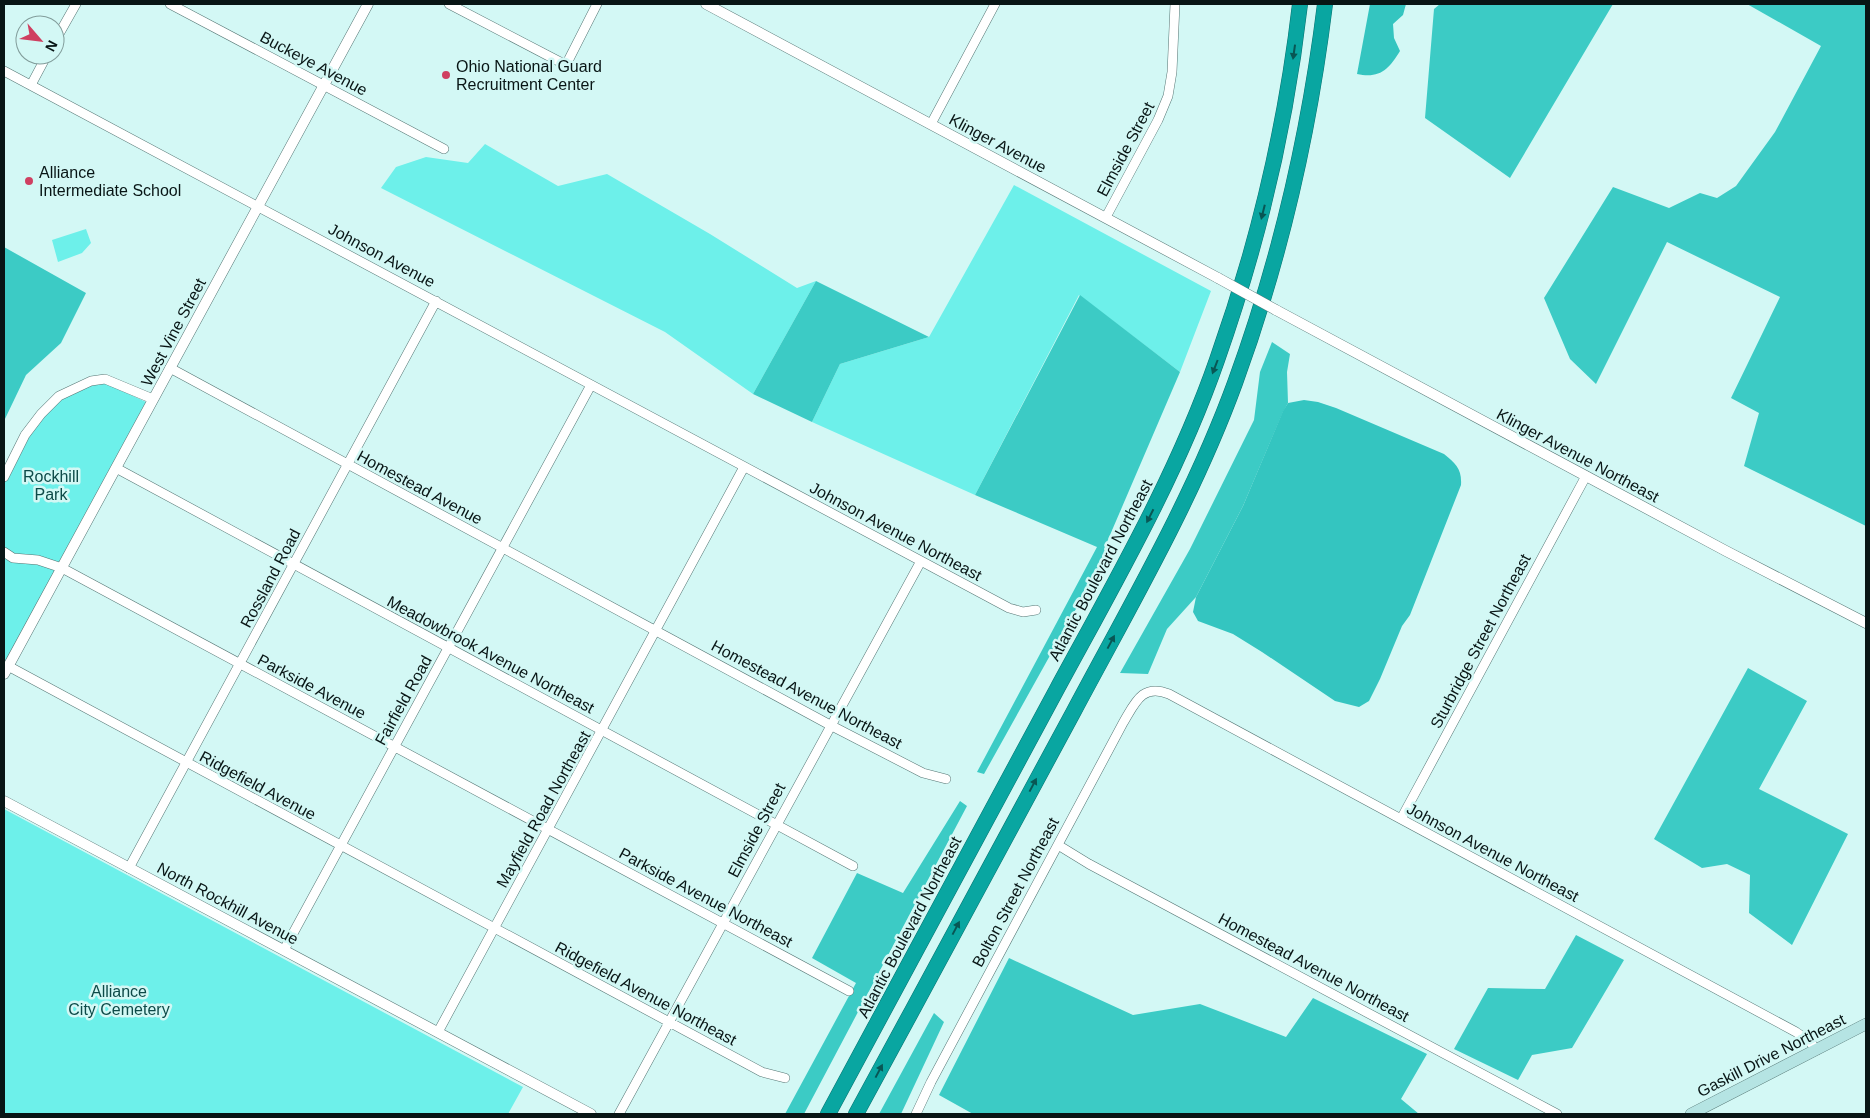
<svg xmlns="http://www.w3.org/2000/svg" width="1870" height="1118" font-family="Arial,sans-serif">
<style>
.green{fill:#6df0ea}
.forest{fill:#3ccbc5}
.water{fill:#34c5c0}
.lines{fill:none;stroke-linecap:round;stroke-linejoin:round}
.minor-casing{stroke:#557674;stroke-width:10}
.tertiary-casing{stroke:#557674;stroke-width:11}
.secondary-casing{stroke:#557674;stroke-width:12}
.motorway-casing{stroke:#097370;stroke-width:16}
.minor{stroke:#fff;stroke-width:9}
.tertiary{stroke:#fff;stroke-width:10}
.secondary{stroke:#b5e4e3;stroke-width:11}
.motorway{stroke:#09a6a1;stroke-width:15}
.tertiary-bridge-casing{stroke:#557674;stroke-width:11;stroke-linecap:butt}
.tertiary-bridge{stroke:#fff;stroke-width:10}
.oneway{fill:#085654}
.poi-dot{fill:#cf4061;stroke:#d3f8f5;stroke-width:2}
.labels{text-anchor:middle;stroke-width:5;stroke-linejoin:round;paint-order:stroke}
.street-label{font-size:16px;fill:#081515;stroke:#d3f8f5}
.poi-label{font-size:16px;fill:#081515;stroke:#d3f8f5;text-anchor:start}
.park-label{font-size:16px;fill:#0d4a48;stroke:#d3f8f5}
</style>
<rect width="100%" height="100%" fill="#d3f8f5"/>
<path class="green" d="M485 144 558 186 607 174 710 234 797 288 816 281 753 394 665 332 381 188 396 167 426 157 468 163Z
M1014 185 1211 291 1180 372 1079 295 975 495 812 422 840 364 929 337Z
M86 229 91 243 82 253 58 262 52 240Z
M103 382 146 402 4 664V482L26 440 53 404 68 395 86 387Z
M4 809 523 1087 508 1114H4Z"/>
<path class="forest" d="M1440 4H1613L1510 178 1425 118 1434 9Z
M1747 4H1866V526L1744 466 1759 413 1731 398 1780 297 1667 242 1596 384 1570 359 1544 298 1613 187 1669 208 1700 193 1717 198 1736 186 1775 132 1821 46Z
M4 247 86 293 61 343 26 375 4 421Z
M816 281 929 337 840 364 812 422 753 394Z
M1080 295 1180 372 1104 549 1106 555 984 774 977 772 1097 547 975 495Z
M1272 342 1290 354 1287 372 1288 403 1283 412 1243 506 1196 597 1167 629 1148 674 1120 673 1190 549 1254 420 1260 372Z
M1748 668 1807 701 1759 789 1848 834 1792 945 1749 913 1750 875 1727 864 1702 868 1654 839Z
M960 801 967 806 804 1114H785L856 983 812 958 857 873 903 893Z
M1576 935 1624 960 1572 1048 1532 1055 1518 1080 1454 1049 1488 988 1545 989Z
M1009 958 1133 1015 1200 1004 1286 1037 1313 998 1427 1054 1401 1099 1419 1114H973L939 1095Z
M934 1013 944 1022 901 1114H879Z"/>
<path class="water" d="M1370 4H1406L1403 15 1393 24 1394 38 1400 51C1389 69 1380 79 1357 74Z
M1304 400 1318 402 1336 408 1444 454C1456 464 1462 469 1461 485L1410 615 1402 626 1380 679 1369 701 1359 707 1335 701 1262 652 1233 634 1198 621 1193 612 1196 597 1243 506 1283 411 1288 403Z"/>
<g class="lines">
<g class="minor-casing">
<path id="minor" d="M170 4 444 149
M449 4 564 64 568 61 597 4
M55 41 76 4
M4 71 1009 608 1023 612 1036 610
M31 85 47 55
M931 124 995 4
M1106 217 1158 120 1168 96 1172 72 1175 4
M170 368 830 725 923 773 946 779
M116 468 853 866
M4 477 25 435 41 414 59 396 91 381 105 379 153 399
M4 552 13 558 38 560 62 568 849 991
M8 666 762 1072 785 1078
M1401 819 1586 476
M1058 845 1089 864 1557 1114
M129 868 436 301
M284 950 591 385
M438 1032 744 467
M619 1114 921 561
M916 1114 931 1082 1123 723C1135 703 1142 683 1169 694L1796 1032 1809 1041 1817 1050"/>
</g>
<g class="tertiary-casing">
<path id="tertiary" d="M706 4 1218 278
M1276 310 1726 551 1866 623
M4 674 368 4
M4 801 591 1114"/>
</g>
<g class="secondary-casing">
<path id="secondary" d="M1691 1114 1866 1024"/>
</g>
<g class="motorway-casing">
<path id="motorway" d="M828 1114C904 972 981 831 1057 689 1115 582 1177 475 1217 360 1258 244 1286 126 1300 4
M856 1114C929 980 1001 846 1074 711 1131 604 1193 498 1235 383 1280 260 1309 134 1325 4"/>
</g>
<use href="#minor" class="minor"/>
<use href="#tertiary" class="tertiary"/>
<use href="#secondary" class="secondary"/>
<use href="#motorway" class="motorway"/>
<g class="tertiary-bridge-casing">
<path id="tertiary-bridge" d="M1218 278 1276 310"/>
</g>
<use href="#tertiary-bridge" class="tertiary-bridge"/>
</g>
<defs><path id="oneway-solid" d="M-6-.8H1V-3.2L6.5 0L1 3.2V.8H-6Z" transform="scale(1.25)"/></defs>
<g class="oneway">
<use href="#oneway-solid" transform="translate(1294 52) rotate(98)"/>
<use href="#oneway-solid" transform="translate(1263 212) rotate(104)"/>
<use href="#oneway-solid" transform="translate(1215 367) rotate(111)"/>
<use href="#oneway-solid" transform="translate(1150 516) rotate(117)"/>
<use href="#oneway-solid" transform="translate(1111 642) rotate(-62)"/>
<use href="#oneway-solid" transform="translate(1033 785) rotate(-62)"/>
<use href="#oneway-solid" transform="translate(956 928) rotate(-62)"/>
<use href="#oneway-solid" transform="translate(879 1071) rotate(-62)"/>
</g>
<g class="poi-dot">
<circle cx="446" cy="75" r="5"/>
<circle cx="29" cy="181" r="5"/>
</g>
<g class="labels">
<g class="street-label">
<text transform="translate(314 63) rotate(28)" y="6">Buckeye Avenue</text>
<text transform="translate(998 143) rotate(28)" y="6">Klinger Avenue</text>
<text transform="translate(1125 149) rotate(-62)" y="6">Elmside Street</text>
<text transform="translate(382 255) rotate(28)" y="6">Johnson Avenue</text>
<text transform="translate(173 332) rotate(-62)" y="6">West Vine Street</text>
<text transform="translate(1578 455) rotate(28)" y="6">Klinger Avenue Northeast</text>
<text transform="translate(420 487) rotate(28)" y="6">Homestead Avenue</text>
<text transform="translate(896 531) rotate(28)" y="6">Johnson Avenue Northeast</text>
<text transform="translate(1100 570) rotate(-62)" y="6">Atlantic Boulevard Northeast</text>
<text transform="translate(270 578) rotate(-62)" y="6">Rossland Road</text>
<text transform="translate(1480 641) rotate(-62)" y="6">Sturbridge Street Northeast</text>
<text transform="translate(491 654) rotate(28)" y="6">Meadowbrook Avenue Northeast</text>
<text transform="translate(312 686) rotate(28)" y="6">Parkside Avenue</text>
<text transform="translate(807 694) rotate(28)" y="6">Homestead Avenue Northeast</text>
<text transform="translate(403 700) rotate(-61)" y="6">Fairfield Road</text>
<text transform="translate(258 785) rotate(28)" y="6">Ridgefield Avenue</text>
<text transform="translate(543 809) rotate(-61)" y="6">Mayfield Road Northeast</text>
<text transform="translate(756 830) rotate(-62)" y="6">Elmside Street</text>
<text transform="translate(1493 852) rotate(28)" y="6">Johnson Avenue Northeast</text>
<text transform="translate(1015 892) rotate(-62)" y="6">Bolton Street Northeast</text>
<text transform="translate(706 897) rotate(28)" y="6">Parkside Avenue Northeast</text>
<text transform="translate(228 903) rotate(28)" y="6">North Rockhill Avenue</text>
<text transform="translate(909 927) rotate(-62)" y="6">Atlantic Boulevard Northeast</text>
<text transform="translate(1314 967) rotate(28)" y="6">Homestead Avenue Northeast</text>
<text transform="translate(646 993) rotate(28)" y="6">Ridgefield Avenue Northeast</text>
<text transform="translate(1771 1055) rotate(-27)" y="6">Gaskill Drive Northeast</text>
</g>
<g class="poi-label">
<text x="456" y="72">Ohio National Guard<tspan x="456" dy="18">Recruitment Center</tspan></text>
<text x="39" y="178">Alliance<tspan x="39" dy="18">Intermediate School</tspan></text>
</g>
<g class="park-label">
<text x="51" y="482">Rockhill<tspan x="51" dy="18">Park</tspan></text>
<text x="119" y="997">Alliance<tspan x="119" dy="18">City Cemetery</tspan></text>
</g>
</g>
<rect width="1870" height="1118" fill="none" stroke="#081515" stroke-width="10"/>
<g transform="translate(40 40) rotate(118)"><circle r="24" fill="#d3f8f5" stroke="#829d9b"/>
<path d="M0-4L9 19L0 12L-9 19Z" fill="#cf4061"/>
<text y="-8" font-size="14" font-weight="bold" text-anchor="middle" fill="#081515">N</text>
</g>
</svg>
